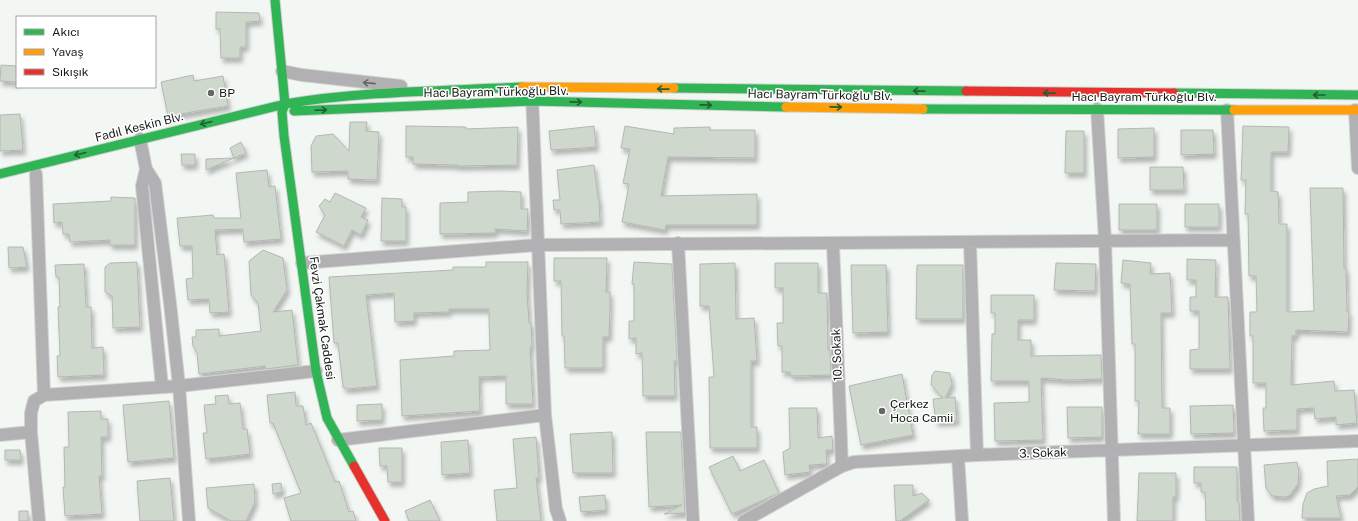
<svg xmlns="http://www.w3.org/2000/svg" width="1358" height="521" font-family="'Public Sans',sans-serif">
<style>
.building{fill:#ced8cc;stroke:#b4b7b4;filter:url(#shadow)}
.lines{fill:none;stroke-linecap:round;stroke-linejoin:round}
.street-casing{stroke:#d1d3d1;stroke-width:14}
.fast-casing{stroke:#d1d3d1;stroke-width:11}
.slow-casing{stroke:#d1d3d1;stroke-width:11}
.jam-casing{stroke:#d1d3d1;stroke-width:11}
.street{stroke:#b1b0b2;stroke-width:12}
.fast{stroke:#30b455;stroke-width:9}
.slow{stroke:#ff9f0a;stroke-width:9}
.jam{stroke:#e5322d;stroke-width:9}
.oneway{stroke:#646564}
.oneway2{stroke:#225f33}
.poi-dot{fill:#646764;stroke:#fff;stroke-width:1.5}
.labels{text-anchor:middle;stroke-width:3;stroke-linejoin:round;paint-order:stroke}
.street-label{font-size:12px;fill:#171a17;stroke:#fff}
.poi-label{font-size:12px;fill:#171a17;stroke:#fff;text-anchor:start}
</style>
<defs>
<filter id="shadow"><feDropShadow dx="2.5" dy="4.5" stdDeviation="2" flood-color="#0004"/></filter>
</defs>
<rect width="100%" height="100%" fill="#f3f7f3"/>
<path class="building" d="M216 12 259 13 260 21 246 22V47H240V58H221L220 29H216Z
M1 65 17 66V82L0 81Z
M193 75 194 81 223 76 228 106 168 116 161 82Z
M20 114 23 150 0 151V115Z
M350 122H367L366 131 379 132 377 180 348 179V171L312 172 311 146 316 136 333 134 349 151Z
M406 126 466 127V129L518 127 517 165 457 166V165L413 164V157H406Z
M594 126 596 147 551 150 549 131Z
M625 126 674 134V128L710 127V130H755V158L668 157 661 196 757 194V225H666L665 230 622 222 629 184 623 183 630 149 621 148Z
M1243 126 1289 127 1288 152H1271V191L1278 192 1279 224H1287V312L1314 311 1310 188H1343L1344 268H1346L1347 312H1349L1348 332 1296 330V336H1292L1291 385 1334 381 1335 391 1354 390 1357 423 1336 425V417L1315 419 1314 408 1297 409V430L1264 431 1263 408H1266V383H1253V336H1250V312H1257L1256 276H1249L1248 214H1245L1246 180H1241Z
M1154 128V157L1118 158V129Z
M1181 130H1213L1214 154 1181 155Z
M1066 131H1084V173H1065Z
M241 142 246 153 234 158 230 148Z
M181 154H195V165H182Z
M234 158 206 170V159Z
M594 165 598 198H599L600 222 561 224 560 210H554L553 200H560L557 170Z
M1150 167H1183L1184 190H1150Z
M267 170 269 187 275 186 281 239 244 242 243 229 215 230 217 255 224 254 229 312 210 313 209 299 188 300 186 279 193 278 192 246H180L177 218 213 215 214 218H241L236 173Z
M501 191 521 192V209H528L527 231 495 229V233L440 234V203L468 202V192Z
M335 193 366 208 361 217 368 220 361 235 352 230 344 246 316 232 325 215 319 206 325 199 330 202Z
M111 197 135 198V245H110V240L70 242 69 234H63L62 222 54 223 53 204 111 201Z
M382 198 402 199V207H406V241H381Z
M1119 204H1157V230H1119Z
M1185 204H1219V227H1185Z
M8 247H23L27 267 9 268Z
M263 250 283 258 287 290 273 312 292 310 298 365 266 369 265 366 199 374 197 353 193 346 192 337H196V330L219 329V336L261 331 258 303 251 295 249 261Z
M554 258H607L606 292H610V309L609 337H603V368H565L564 336H562L561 281H554Z
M1187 259 1216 260 1215 297H1228L1230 369H1190V350L1199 349V311H1190V297H1196V280H1187Z
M1123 260 1151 263 1150 274 1170 273 1172 313H1161L1162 408H1170V434H1138L1139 401H1135V344H1132L1130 284 1121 283Z
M137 262 140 327 113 328 112 296 105 292V267L110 263Z
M486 262H528L527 293 529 323H531L532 347H530L533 404H506V376L479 377 480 411 402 416 400 360 454 356V351L490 350 489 319V309H449V312L414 313V321L395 322 394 293 366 295 377 386 347 389 343 387 338 343H334L329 277 453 270V267H486Z
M634 262 672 264 677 361H674L675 396H643L642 353 636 354V338L629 339V321H634V284H632Z
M735 263 736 319 754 318 757 361H751V427H757V448H710L709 377H714L709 306H700V264Z
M775 263H818V293H827L828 350H830L831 375 791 376 790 372H782V346H778L777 323H783V288H775Z
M1056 263 1096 264 1095 291 1054 290Z
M84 264 86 307H91L92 348 103 347 104 375 58 377 57 356H60L58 307H60L59 277H56L55 265Z
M851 265H886L888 332 853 333Z
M917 265H963V319H916Z
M991 295H1034V320H1018V340H1031V356L1101 355 1102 379 1068 380 1041 378 1043 440 995 441 994 403 1029 402V381H991L992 334H995V313H991Z
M935 371 950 373 952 384 945 398 955 397 957 421 936 422 933 399 943 398 931 385 932 375Z
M902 374 913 435 861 445 849 386Z
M295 392 296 406H303L306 425 311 423 335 482 339 481 349 512 353 511 356 521H291L284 498 301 493 273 423H270L267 395Z
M228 395 229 404 240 403 243 429H247L250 454 206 459 203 433H207L204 405 216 404 215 396Z
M169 401 174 458 128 462 123 405Z
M382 404V420L357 421V405Z
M1233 405 1234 433 1191 434 1190 406Z
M1067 407H1102V437L1068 438Z
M789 408H817L818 438 832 436 833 450H826L827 464 809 465 810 472 785 475 783 452 790 448Z
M101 411V419H108V437H101L102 476H99L102 514 65 516 63 487H65L64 447H69L68 412Z
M612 432 613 473H573L570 434Z
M646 432H681L685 513 664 514 682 505 649 507Z
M536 437 539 478H536L541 521H497L494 490 517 488 513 439Z
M468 440 470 473 442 475 441 442Z
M379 448H402V482H388L387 466H380Z
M5 450H20L21 460H5Z
M733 456 740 471 764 460 779 493 732 514 709 467Z
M1358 459V487L1350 495 1336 496 1341 518H1302L1303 504 1307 493 1314 489 1328 486 1327 461Z
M1297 462 1299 472 1298 484 1289 496 1285 497 1272 496 1266 488 1264 465Z
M1194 467H1237V502H1239L1240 521H1206L1205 492H1201V483H1194Z
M1139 473H1176V497H1173V521H1137Z
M170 478 174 521H140L137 481Z
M281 483 282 492 273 494 272 484Z
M254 484 255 502 246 521H231L208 508 206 488Z
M894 485H913V496L922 493 929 500 900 521H896Z
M605 495 606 510 581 512 579 497Z
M430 500 440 521H409L405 511Z
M19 511H28V521H19Z"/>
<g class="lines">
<g class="street-casing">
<path id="street" d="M282 71 302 75 401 86
M532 95 545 415 556 509 560 521
M1097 109 1105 240 1114 521
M1227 110 1248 521
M1355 110 1358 168
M140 139 146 169 155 183 170 303 179 386 189 521
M146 169 142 186 162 387
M36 174 44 395
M678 243 693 521
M970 243 977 455
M833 244 842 466
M302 263 537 245 1233 240
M0 435 31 432
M338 440 545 415
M958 456 962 521
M39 521 31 432V413L34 401 44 395 179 386 316 371
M744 521 842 466 854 462 977 455 1358 441"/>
</g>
<g class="fast-casing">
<path id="fast" d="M275 0 285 104 282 112 284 136 316 371 327 418 354 466
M674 88 966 91
M1174 93 1358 95
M923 109 1234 110
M294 111 532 101 786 107
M0 174 285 104C363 91 443 91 522 87"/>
</g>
<g class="slow-casing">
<path id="slow" d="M522 87 674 88
M786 107 923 109
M1234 110H1358"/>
</g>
<g class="jam-casing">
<path id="jam" d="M966 91 1174 93
M354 466 385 521"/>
</g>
<use href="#street" class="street"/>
<use href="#fast" class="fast"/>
<use href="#slow" class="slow"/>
<use href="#jam" class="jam"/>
</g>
<defs><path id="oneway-shaft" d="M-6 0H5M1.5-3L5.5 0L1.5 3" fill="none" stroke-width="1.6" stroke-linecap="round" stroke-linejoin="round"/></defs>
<use class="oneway" href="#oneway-shaft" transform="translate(369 83) rotate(-174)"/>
<g class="oneway2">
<use href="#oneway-shaft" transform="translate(663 89) rotate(-179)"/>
<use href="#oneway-shaft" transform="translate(919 91) rotate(-179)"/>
<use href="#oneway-shaft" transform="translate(1049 93) rotate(-179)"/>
<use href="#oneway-shaft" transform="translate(1319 95) rotate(-180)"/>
<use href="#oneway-shaft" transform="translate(576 102) rotate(1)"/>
<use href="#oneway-shaft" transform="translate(706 105) rotate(1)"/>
<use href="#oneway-shaft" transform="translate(836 107) rotate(1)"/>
<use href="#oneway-shaft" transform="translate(321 110) rotate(-2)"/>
<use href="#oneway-shaft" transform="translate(206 123) rotate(166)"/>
<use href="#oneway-shaft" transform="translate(80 154) rotate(166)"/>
</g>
<g class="poi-dot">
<circle cx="211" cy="93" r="4"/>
<circle cx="882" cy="411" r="4"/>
</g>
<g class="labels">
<g class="street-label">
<text transform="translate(496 92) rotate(-1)" y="4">Hacı Bayram Türkoğlu Blv.</text>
<text transform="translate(820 95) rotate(1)" y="4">Hacı Bayram Türkoğlu Blv.</text>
<text x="1144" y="101">Hacı Bayram Türkoğlu Blv.</text>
<text transform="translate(139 127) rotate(-14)" y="4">Fadıl Keskin Blv.</text>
<text transform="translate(322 318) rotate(82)" y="4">Fevzi Çakmak Caddesi</text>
<text transform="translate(837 355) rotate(-92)" y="4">10. Sokak</text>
<text transform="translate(1043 453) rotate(-2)" y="4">3. Sokak</text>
</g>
<g class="poi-label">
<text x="219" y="97">BP</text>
<text x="890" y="408">Çerkez<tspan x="890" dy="14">Hoca Camii</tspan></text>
</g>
</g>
<rect x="16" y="16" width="140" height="72" fill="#ffffff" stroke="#a2a3a2"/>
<rect x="24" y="29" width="20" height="6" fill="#30b455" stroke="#a2a3a2"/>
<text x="52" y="36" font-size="12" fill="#171a17">Akıcı</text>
<rect x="24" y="49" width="20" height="6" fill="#ff9f0a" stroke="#a2a3a2"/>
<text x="52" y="56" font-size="12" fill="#171a17">Yavaş</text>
<rect x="24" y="69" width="20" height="6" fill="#e5322d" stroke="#a2a3a2"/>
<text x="52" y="76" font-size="12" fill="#171a17">Sıkışık</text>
</svg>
